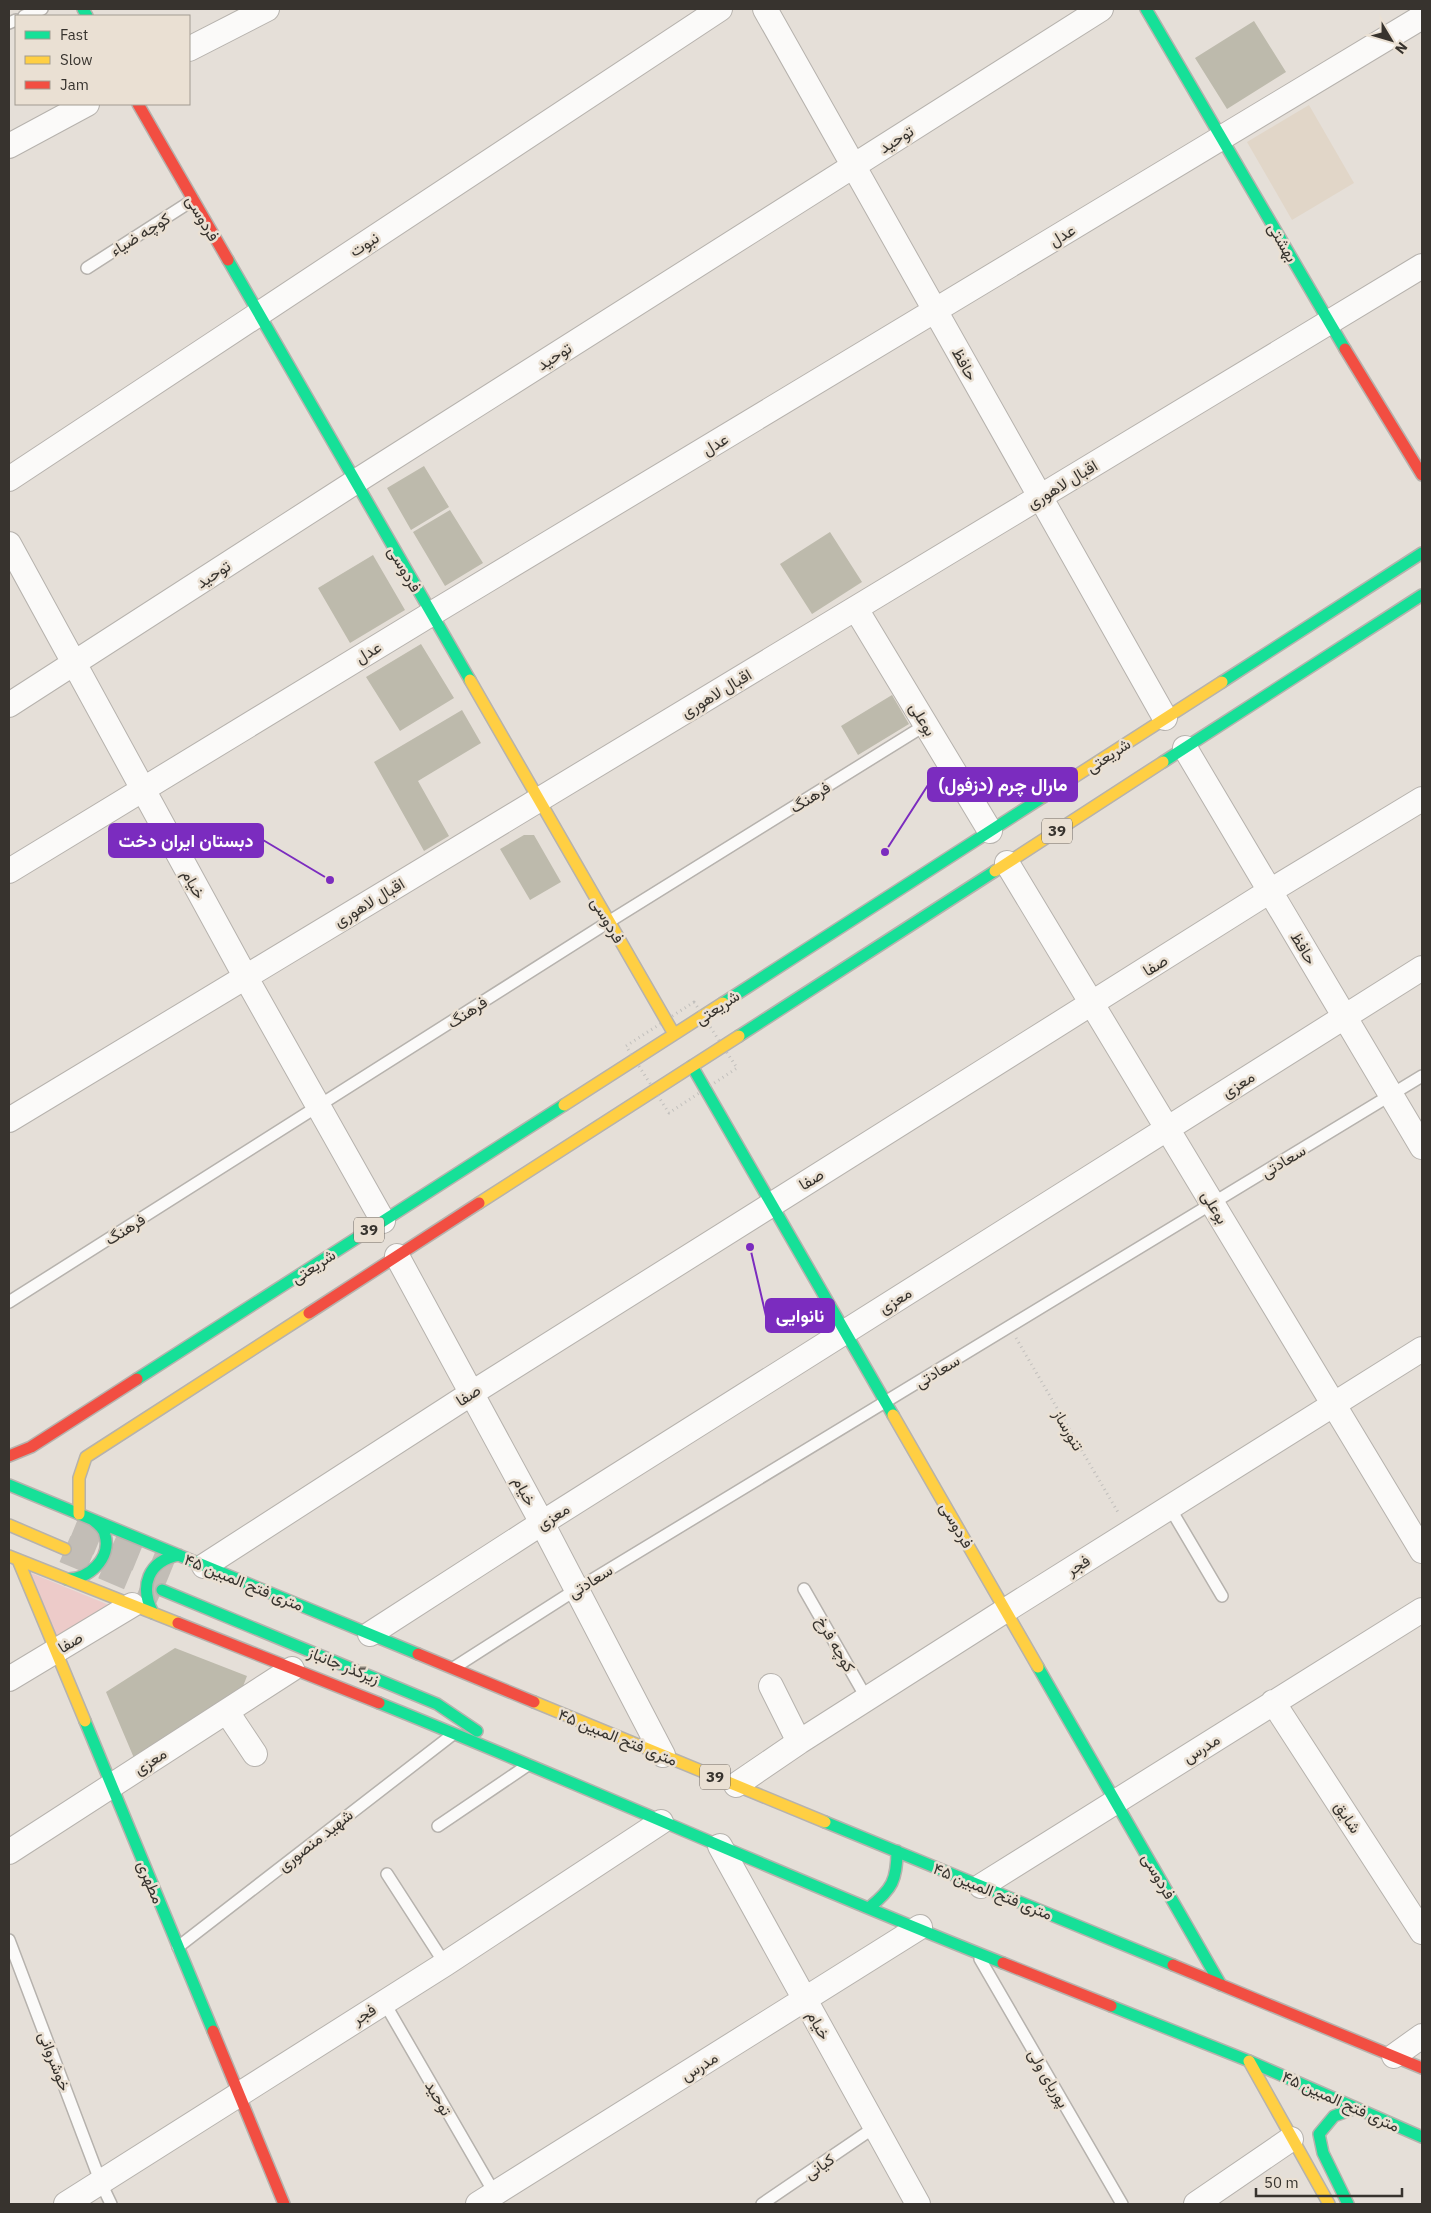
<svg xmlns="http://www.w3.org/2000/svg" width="1431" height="2213" font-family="'IBM Plex Sans',Vazirmatn,sans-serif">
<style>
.built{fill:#e1d6c8}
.green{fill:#edcbc9}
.building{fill:#bdbaac}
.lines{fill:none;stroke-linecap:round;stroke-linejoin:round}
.primary-tunnel{stroke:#c2bdb6;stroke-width:28;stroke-dasharray:28 14;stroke-linecap:butt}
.lane-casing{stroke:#b6b2ad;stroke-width:14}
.street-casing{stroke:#b6b2ad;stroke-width:26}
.fast-casing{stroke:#b6b2ad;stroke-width:14}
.slow-casing{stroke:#b6b2ad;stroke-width:14}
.jam-casing{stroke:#b6b2ad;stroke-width:14}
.path{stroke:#c1bfbc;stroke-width:3;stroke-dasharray:1 4;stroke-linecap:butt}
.lane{stroke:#fbfaf9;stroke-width:11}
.street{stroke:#fbfaf9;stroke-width:24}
.fast{stroke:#16e098;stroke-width:11}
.slow{stroke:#ffcf43;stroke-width:11}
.jam{stroke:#f24e42;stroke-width:11}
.labels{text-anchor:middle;stroke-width:5;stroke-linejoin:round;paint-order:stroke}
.shield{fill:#eae0d3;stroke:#6d6760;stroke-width:1}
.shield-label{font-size:15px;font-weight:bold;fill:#37332e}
.street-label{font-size:16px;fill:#37332e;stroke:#eae0d3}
.leader{fill:none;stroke:#7b2cbf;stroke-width:2}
.callout-dot{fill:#7b2cbf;stroke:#eae0d3;stroke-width:2}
.callout{fill:#7b2cbf;stroke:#7b2cbf;stroke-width:2}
.callout-label{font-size:18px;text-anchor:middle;font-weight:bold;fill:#fff}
</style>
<rect width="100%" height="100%" fill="#e5dfd8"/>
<path class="built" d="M1309 105 1354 183 1292 220 1247 142Z"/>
<path class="green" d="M31 1573 114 1607 58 1640Z"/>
<path class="building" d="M1254 21 1286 72 1227 109 1195 58Z
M424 466 449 507 411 530 387 488Z
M450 510 483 563 445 586 413 532Z
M830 532 862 582 812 614 780 564Z
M373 555 405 610 350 643 318 588Z
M421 644 454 698 400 731 366 677Z
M892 695 909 724 858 755 841 726Z
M462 710 481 743 418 781 449 836 424 851 374 762Z
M524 835H534L561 882 530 900 500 849Z
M175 1648 247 1676 242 1689 134 1758 106 1692Z"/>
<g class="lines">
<path class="primary-tunnel" d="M73 1531 171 1571
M65 1549 162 1590"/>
<g class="lane-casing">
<path id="lane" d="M24 16 42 9
M9 23 16 20
M87 268 193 200
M9 1302 610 921 927 724
M1170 1508 1222 1596
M804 1589 867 1699
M455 1667 577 1589 1422 1076
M438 1826 528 1765
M387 1874 445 1964
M9 1940 101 2183 111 2204
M178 1947 452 1735
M980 1959 1122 2204
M384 2002 495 2194
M762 2204 875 2127"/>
</g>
<g class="street-casing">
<path id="street" d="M765 9 1165 718
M189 49 267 9
M9 146 87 104
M9 479 720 9
M9 544 245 976 383 1221
M856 609 990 831
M9 705 355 482 1101 9
M1185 748 1422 1147
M1007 863 1422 1551
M9 871 431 614 1422 17
M9 1120 1422 266
M397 1256 542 1523 663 1755
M204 1566 472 1393 1270 891 1422 799
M370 1634 542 1523 1422 968
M9 1679 132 1605
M771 1686 799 1742
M1273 1702 1422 1932
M227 1712 255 1754
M736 1785 799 1742 1006 1610 1422 1349
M720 1846 918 2204
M9 1852 292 1669
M981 1886 1422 1610
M1394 2056 1422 2036
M66 2204 445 1964 661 1822
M478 2204 920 1927
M1196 2204 1291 2139"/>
</g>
<g class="fast-casing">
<path id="fast" d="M83 9 87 16
M1146 9 1345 349
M228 260 470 680
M1222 682 1422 553
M1163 762 1422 595
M723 1003 1043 797
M739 1036 995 871
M692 1066 893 1415
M137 1379 564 1105
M9 1485 418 1654
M67 1579C88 1580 112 1558 105 1535 104 1528 98 1524 93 1520
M162 1590 437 1704 477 1731
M153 1613C139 1586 148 1561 179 1555
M1038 1667 1221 1985
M379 1703C588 1787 793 1880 1003 1963
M85 1721 213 2031
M825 1822 1173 1965
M870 1907C892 1889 897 1880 897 1851
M1111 2006 1249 2061 1422 2137
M1348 2204 1323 2153 1319 2134 1334 2116 1356 2108"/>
</g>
<g class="slow-casing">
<path id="slow" d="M470 680 674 1034
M1043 797 1222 682
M995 871 1163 762
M564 1105 723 1003
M479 1203 739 1036
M893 1415 1038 1667
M79 1514V1478L86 1457 309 1313
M9 1525 65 1549
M9 1556 178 1623
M18 1560 85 1721
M534 1702 825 1822
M1249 2061 1329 2204"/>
</g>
<g class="jam-casing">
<path id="jam" d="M138 104 228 260
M1345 349 1422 475
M309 1313 479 1203
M9 1456 31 1447 137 1379
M178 1623 379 1703
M418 1654 534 1702
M1003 1963 1111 2006
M1173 1965 1422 2068
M213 2031 284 2204"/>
</g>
<path class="path" d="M694 1002 737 1068 669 1113 626 1046Z
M1016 1338 1119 1514"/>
<use href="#lane" class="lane"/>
<use href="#street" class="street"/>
<use href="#fast" class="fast"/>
<use href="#slow" class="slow"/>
<use href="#jam" class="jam"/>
</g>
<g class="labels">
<g class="shield">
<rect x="1042" y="818.5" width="30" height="25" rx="4"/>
<rect x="354" y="1217.5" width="30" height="25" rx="4"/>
<rect x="700" y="1764.5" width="30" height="25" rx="4"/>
</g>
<g class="shield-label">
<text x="1057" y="836">39</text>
<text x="369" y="1235">39</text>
<text x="715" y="1782">39</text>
</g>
<g class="street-label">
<text transform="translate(896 139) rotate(-32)" y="6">توحید</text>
<text transform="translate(203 218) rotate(60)" y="6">فردوسی</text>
<text transform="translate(140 234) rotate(-32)" y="6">کوچه ضیاء</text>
<text transform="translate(1062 235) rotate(-31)" y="6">عدل</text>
<text transform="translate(1283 242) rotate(60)" y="6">بهشتی</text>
<text transform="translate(364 244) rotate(-33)" y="6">نبوت</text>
<text transform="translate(554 356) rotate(-32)" y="6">توحید</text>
<text transform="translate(965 364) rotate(61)" y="6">حافظ</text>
<text transform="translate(715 444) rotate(-31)" y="6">عدل</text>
<text transform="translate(1062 484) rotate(-31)" y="6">اقبال لاهوری</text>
<text transform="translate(405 569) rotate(60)" y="6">فردوسی</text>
<text transform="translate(213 574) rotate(-33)" y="6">توحید</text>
<text transform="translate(368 652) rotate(-31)" y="6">عدل</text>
<text transform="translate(716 693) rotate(-31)" y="6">اقبال لاهوری</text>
<text transform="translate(923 719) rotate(59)" y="6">بوعلی</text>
<text transform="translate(1108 755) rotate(-33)" y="6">شریعتی</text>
<text transform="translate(810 797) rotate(-32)" y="6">فرهنگ</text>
<text transform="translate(194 884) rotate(61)" y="6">خیام</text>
<text transform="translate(369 902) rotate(-31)" y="6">اقبال لاهوری</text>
<text transform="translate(608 920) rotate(60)" y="6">فردوسی</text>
<text transform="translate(1304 948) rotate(59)" y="6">حافظ</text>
<text transform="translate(1155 965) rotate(-32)" y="6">صفا</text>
<text transform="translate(717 1007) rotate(-33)" y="6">شریعتی</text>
<text transform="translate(467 1012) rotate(-33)" y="6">فرهنگ</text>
<text transform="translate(1238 1084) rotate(-32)" y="6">معزی</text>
<text transform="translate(1283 1161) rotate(-31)" y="6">سعادتی</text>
<text transform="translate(811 1179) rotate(-32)" y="6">صفا</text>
<text transform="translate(1215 1207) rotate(59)" y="6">بوعلی</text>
<text transform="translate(125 1229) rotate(-32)" y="6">فرهنگ</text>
<text transform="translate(313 1266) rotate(-33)" y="6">شریعتی</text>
<text transform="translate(895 1300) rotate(-32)" y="6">معزی</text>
<text transform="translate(937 1371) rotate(-31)" y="6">سعادتی</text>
<text transform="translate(468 1395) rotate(-33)" y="6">صفا</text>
<text transform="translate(1069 1430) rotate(60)" y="6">تنورساز</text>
<text transform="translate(525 1491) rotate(62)" y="6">خیام</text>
<text transform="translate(553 1516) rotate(-32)" y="6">معزی</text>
<text transform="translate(957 1525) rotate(60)" y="6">فردوسی</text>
<text transform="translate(1078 1565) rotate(-32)" y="6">فجر</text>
<text transform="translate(590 1581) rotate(-32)" y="6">سعادتی</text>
<text transform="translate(244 1582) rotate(22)" y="6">۴۵ متری فتح المبین</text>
<text transform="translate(70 1642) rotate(-31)" y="6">صفا</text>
<text transform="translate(836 1644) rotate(60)" y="6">کوچه فرخ</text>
<text transform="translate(344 1665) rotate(22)" y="6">زیرگذر جانباز</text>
<text transform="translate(618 1737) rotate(22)" y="6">۴۵ متری فتح المبین</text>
<text transform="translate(1201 1748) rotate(-32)" y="6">مدرس</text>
<text transform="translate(150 1761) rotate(-33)" y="6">معزی</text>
<text transform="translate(1348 1817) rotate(57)" y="6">شایق</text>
<text transform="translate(315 1840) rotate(-38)" y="6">شهید منصوری</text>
<text transform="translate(1159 1876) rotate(60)" y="6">فردوسی</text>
<text transform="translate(151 1882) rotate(68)" y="6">مطهری</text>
<text transform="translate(993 1891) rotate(22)" y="6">۴۵ متری فتح المبین</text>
<text transform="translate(364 2014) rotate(-32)" y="6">فجر</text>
<text transform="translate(819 2025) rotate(61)" y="6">خیام</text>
<text transform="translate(55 2061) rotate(69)" y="6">خوشروانی</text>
<text transform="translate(699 2066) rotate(-32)" y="6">مدرس</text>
<text transform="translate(1049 2078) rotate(60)" y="6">پوریای ولی</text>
<text transform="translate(439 2098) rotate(60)" y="6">توحید</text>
<text transform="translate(1341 2101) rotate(24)" y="6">۴۵ متری فتح المبین</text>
<text transform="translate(819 2166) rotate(-34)" y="6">کیانی</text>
</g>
</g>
<path class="leader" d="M885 852L928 785M330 880L263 840M750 1247L766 1316"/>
<g class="callout-dot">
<circle cx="885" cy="852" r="5"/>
<circle cx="330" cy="880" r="5"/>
<circle cx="750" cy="1247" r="5"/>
</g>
<g class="callout">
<rect x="928" y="768" width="149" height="33" rx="5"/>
<rect x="109" y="824" width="154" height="33" rx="5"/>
<rect x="766" y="1299" width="68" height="33" rx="5"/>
</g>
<g class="callout-label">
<text x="1003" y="791">مارال چرم (دزفول)</text>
<text x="186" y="847">دبستان ایران دخت</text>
<text x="800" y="1322">نانوایی</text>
</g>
<rect width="1431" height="2213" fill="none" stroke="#37332e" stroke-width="20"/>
<rect x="15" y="15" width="175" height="90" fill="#eae0d3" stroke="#a29b91"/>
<rect x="25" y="31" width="25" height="8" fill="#16e098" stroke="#a29b91"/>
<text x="60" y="40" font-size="15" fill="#37332e">Fast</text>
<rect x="25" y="56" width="25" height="8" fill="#ffcf43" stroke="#a29b91"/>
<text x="60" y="65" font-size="15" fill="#37332e">Slow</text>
<rect x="25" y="81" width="25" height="8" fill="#f24e42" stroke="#a29b91"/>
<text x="60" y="90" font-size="15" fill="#37332e">Jam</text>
<g transform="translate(1391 40) rotate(128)" stroke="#eae0d3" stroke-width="4" paint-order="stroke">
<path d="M0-4L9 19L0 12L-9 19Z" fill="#37332e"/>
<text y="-8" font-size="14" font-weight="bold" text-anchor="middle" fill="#37332e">N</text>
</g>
<path d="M1256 2188v8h146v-8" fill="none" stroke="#37332e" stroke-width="2.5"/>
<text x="1264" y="2188" font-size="15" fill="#37332e" stroke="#eae0d3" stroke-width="4" paint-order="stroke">50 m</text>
</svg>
